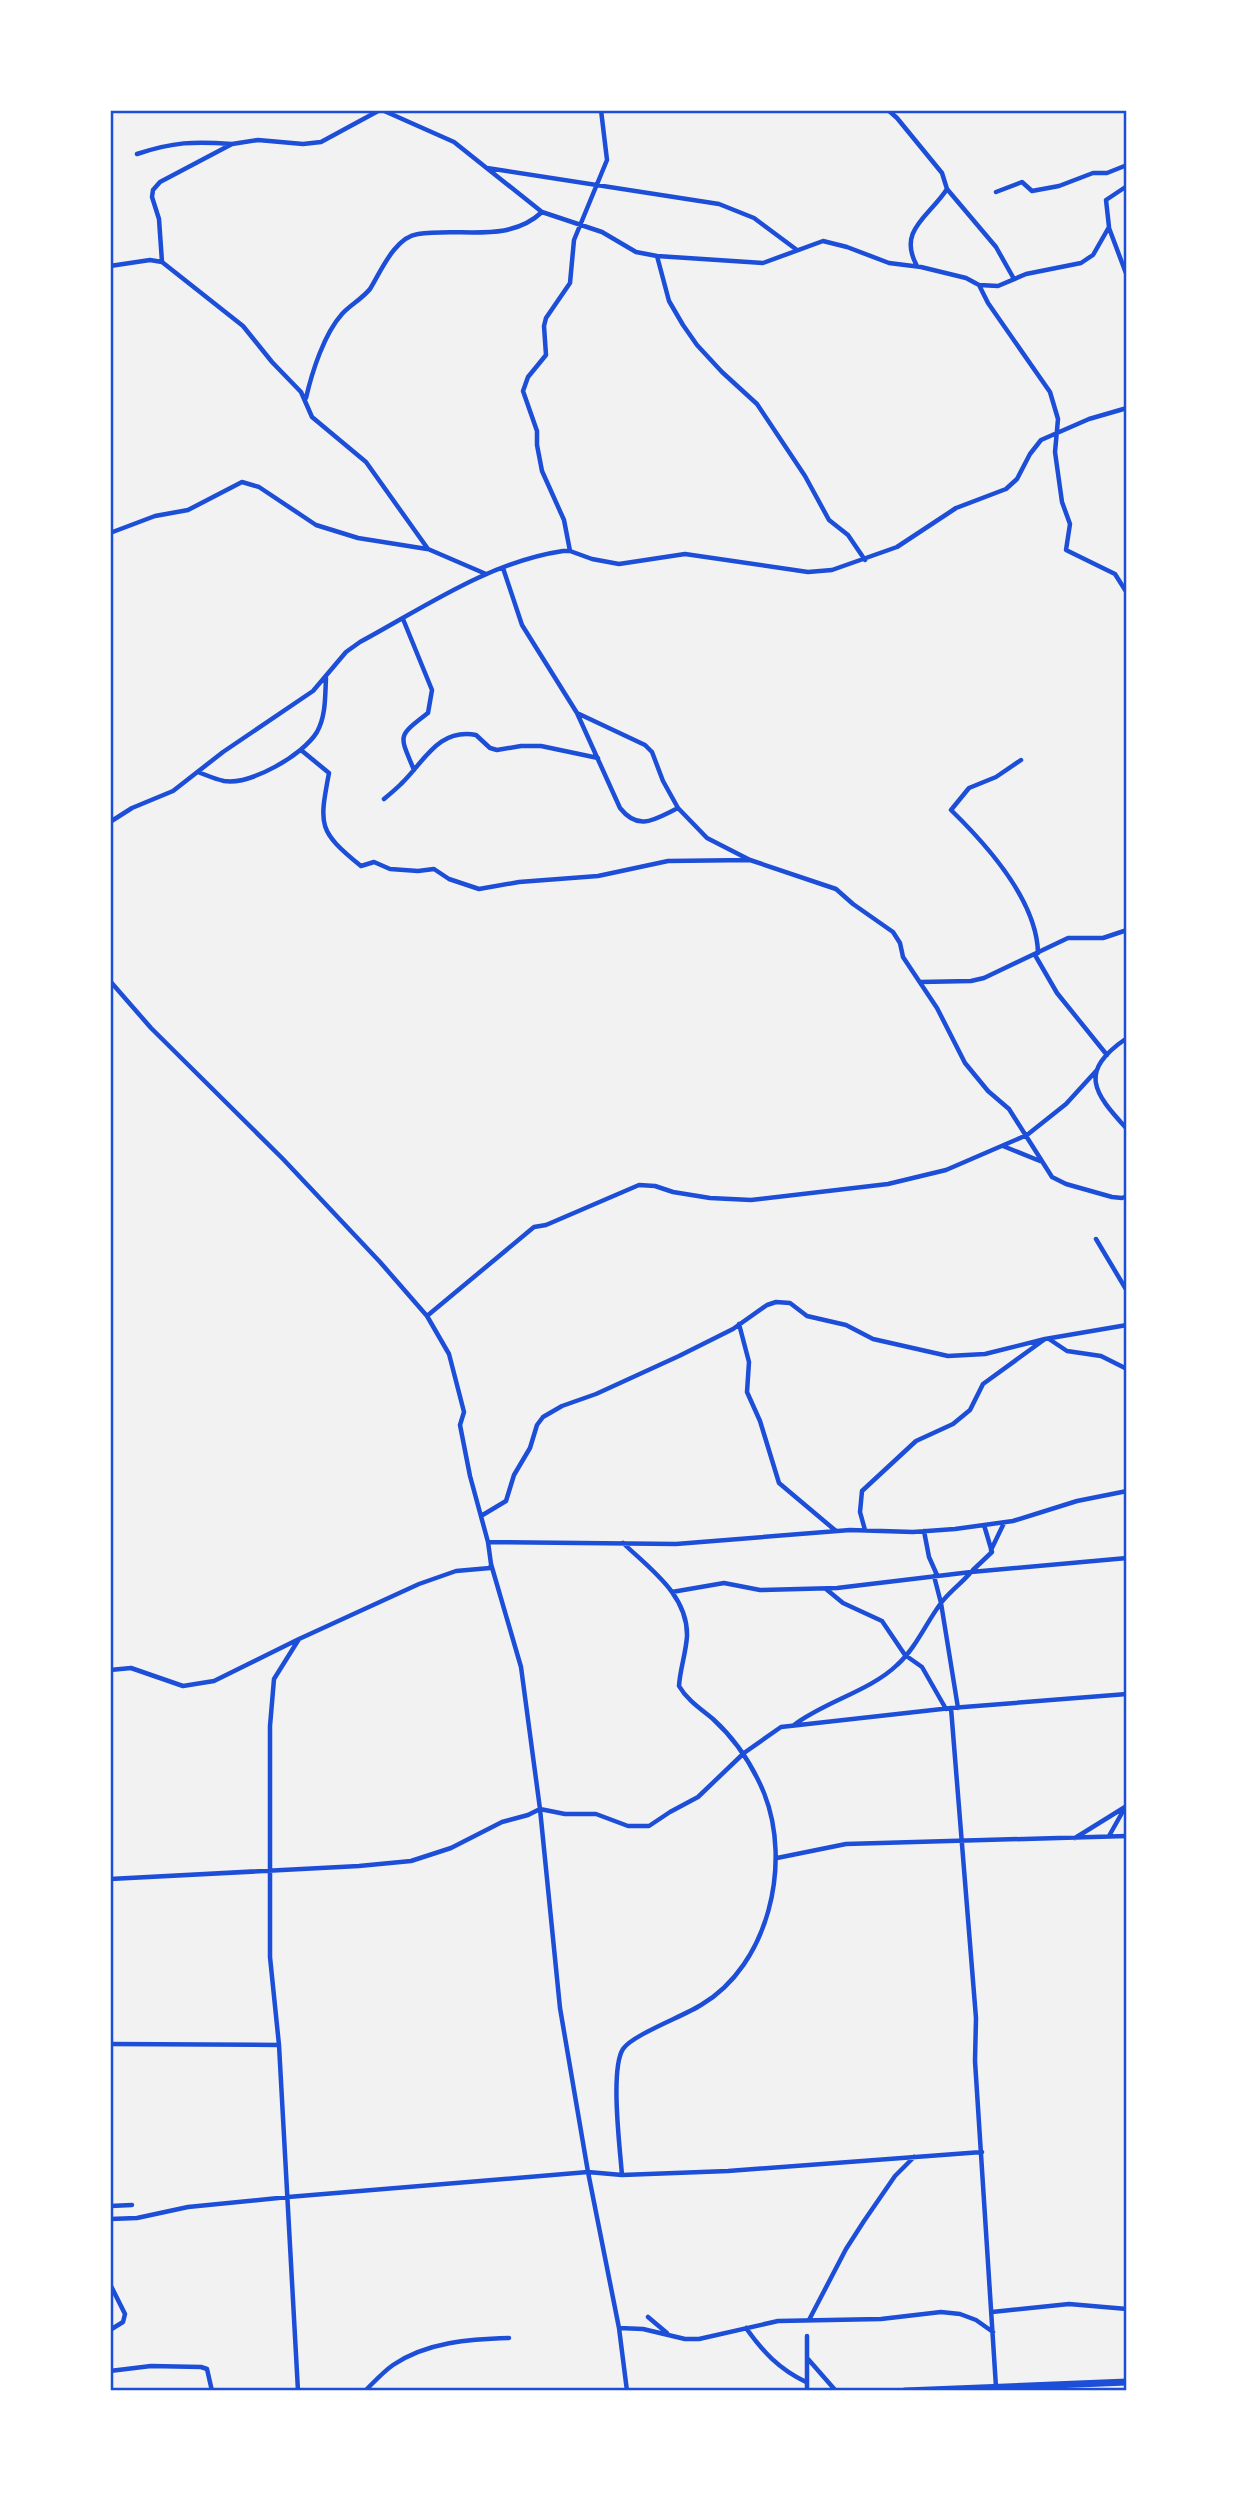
<svg xmlns="http://www.w3.org/2000/svg" width="1237" height="2501" font-family="Poppins,sans-serif">
<style>
.lines{fill:none;stroke-linecap:round;stroke-linejoin:round}
.minor{stroke:#1d4ed8;stroke-width:4.5}
.trunk{stroke:#1d4ed8;stroke-width:7}
.neatline{fill:none;stroke:#1d4ed8;stroke-width:2.5}
</style>
<rect width="100%" height="100%" fill="#f2f2f2"/>
<g class="lines">
<path class="minor" d="M382 110 454 142 542 212 602 232 636 252 657 256 763 263 823 241 847 247 889 263 921 267 966 278 979 285 998 286 1026 274 1081 263 1093 255 1109 227 1106 200 1127 186
M888 110 897 118 942 173 947 189 996 247 1014 279
M137 154C173 142 194 141 232 144
M487 168 719 204 754 218 797 250
M996 192 1022 182 1032 191 1059 186 1093 173H1107L1127 165
M1109 228 1127 276
M657 256 669 301 683 325 697 345 722 372 757 404 805 476 829 520 848 535 865 560
M162 262 159 219 152 197 153 190 160 182 232 144 258 140 303 144 321 142 380 110
M110 266 150 260 162 262 243 326 272 362 301 392 312 417 366 462 428 549 486 574
M917 266C897 230 929 217 947 189
M979 285 988 303 1050 392 1058 419 1055 452 1062 502 1070 524 1066 550 1115 574 1127 593
M306 398C312 372 324 334 342 314 350 305 362 299 370 289 381 271 395 237 418 234 461 227 508 244 542 212
M110 533 155 516 188 510 242 482 259 487 316 525 358 538 427 549
M570 551 564 520 542 471 537 445V431L523 391 528 377 546 355 544 326 546 318 570 283 574 240 607 160 601 110
M503 568 522 625 577 713 620 808C639 832 655 819 678 808
M403 619 432 690 428 713C397 737 399 734 414 770
M577 713 645 745 652 752 663 781 678 808 707 838 750 860 836 889 853 904 893 932 900 943 903 957 937 1008 965 1063 988 1091 1009 1109 1052 1177 1066 1184 1112 1197 1122 1198 1127 1196
M301 750 329 773C319 826 318 831 361 866L374 862 390 869 418 871 434 869 449 879 479 889 519 882 598 876 668 861 750 860
M1021 760 996 777 969 788 951 810C987 845 1037 901 1038 953
M198 772C206 775 215 779 224 781 251 785 303 755 317 732 326 716 325 696 326 678
M384 799C390 794 396 789 401 784 424 762 438 728 476 735L490 748 497 750 521 746H541L598 758
M110 822 132 808 173 791 223 752 313 691 346 652 360 642C425 607 489 562 563 551H570L592 559 619 564 685 554 808 572 832 570 897 547 956 508 1006 489 1017 479 1030 454 1041 440 1089 419 1127 408
M1035 955 1057 993 1107 1055
M110 981 151 1028 283 1159 380 1262 427 1316 449 1354 464 1412 460 1425 470 1476 488 1542 491 1564 521 1667 540 1809 560 2008 588 2172 619 2328 627 2391
M920 982 971 981 984 978 1068 938H1103L1127 930
M1127 1038C1077 1072 1094 1093 1127 1129
M1003 1146 1040 1161
M1096 1239 1127 1291
M427 1316 534 1227 546 1225 639 1185 655 1186 673 1192 710 1198 751 1200 888 1184 946 1170 1027 1135 1066 1104 1097 1070
M739 1324 749 1362 747 1392 760 1421 779 1483 836 1531
M1049 1339 1067 1351 1101 1356 1125 1368
M481 1516 506 1501 514 1475 530 1448 537 1425 543 1417 562 1406 596 1394 679 1356 733 1329 767 1305 776 1302 790 1303 807 1316 846 1325 873 1339 948 1356 985 1354 1045 1339
M865 1530 860 1512 862 1491 916 1441 953 1424 970 1410 983 1384 1045 1339 1127 1325
M924 1531 929 1557 937 1575
M488 1542 676 1544 850 1530 913 1532 955 1529 1013 1521 1077 1501 1127 1491
M991 1550 1004 1523
M973 1570 992 1552 984 1525
M934 1576 941 1603 958 1708
M826 1589 843 1603 882 1621 905 1655 922 1667 946 1709
M672 1592 724 1583 760 1590 837 1588 971 1572 1127 1558
M110 1670 131 1668 183 1686 214 1681 299 1639 419 1584 456 1571 490 1568 491 1565
M951 1708 976 2018 975 2061 996 2387
M794 1725C824 1702 870 1691 897 1665 916 1648 926 1623 941 1603 949 1592 962 1583 971 1572
M1109 1836 1127 1804
M1075 1838 1125 1807
M777 1858 846 1844 1127 1836
M110 1879 359 1866 411 1861 451 1848 502 1822 528 1815 540 1809 565 1814H596L628 1826H649L670 1812 698 1797 744 1753 781 1727 951 1708 1127 1694
M110 2044 279 2045
M622 2175C620 2149 610 2069 623 2049 632 2035 684 2016 701 2005 769 1965 792 1863 764 1793 752 1764 736 1740 713 1719 701 1709 687 1700 679 1686 680 1669 686 1653 687 1636 688 1595 650 1569 623 1543
M110 2206 132 2205
M110 2219 137 2218 188 2207 288 2197 588 2172 622 2175 728 2171 982 2152
M110 2284 125 2314 123 2322 110 2330
M992 2312 1069 2304 1127 2309
M648 2317 667 2333
M809 2320 846 2249 864 2221 895 2176 914 2157
M619 2328 643 2329 685 2339H699L778 2321 881 2319 941 2312 960 2314 976 2320 993 2332
M746 2328C763 2352 779 2369 806 2382
M808 2359 836 2391
M110 2371 151 2366 201 2367 207 2369 212 2391
M298 2391 279 2045 270 1957V1726L274 1679 299 1639
M365 2391C374 2382 383 2372 393 2365 427 2342 470 2339 509 2338
M807 2391V2336"/>
<path class="trunk" d="M905 2391 1127 2382"/>
</g>
<rect width="1237" height="2501" fill="none" stroke="#ffffff" stroke-width="224"/>
<rect x="112" y="112" width="1013" height="2277" class="neatline"/>
</svg>
